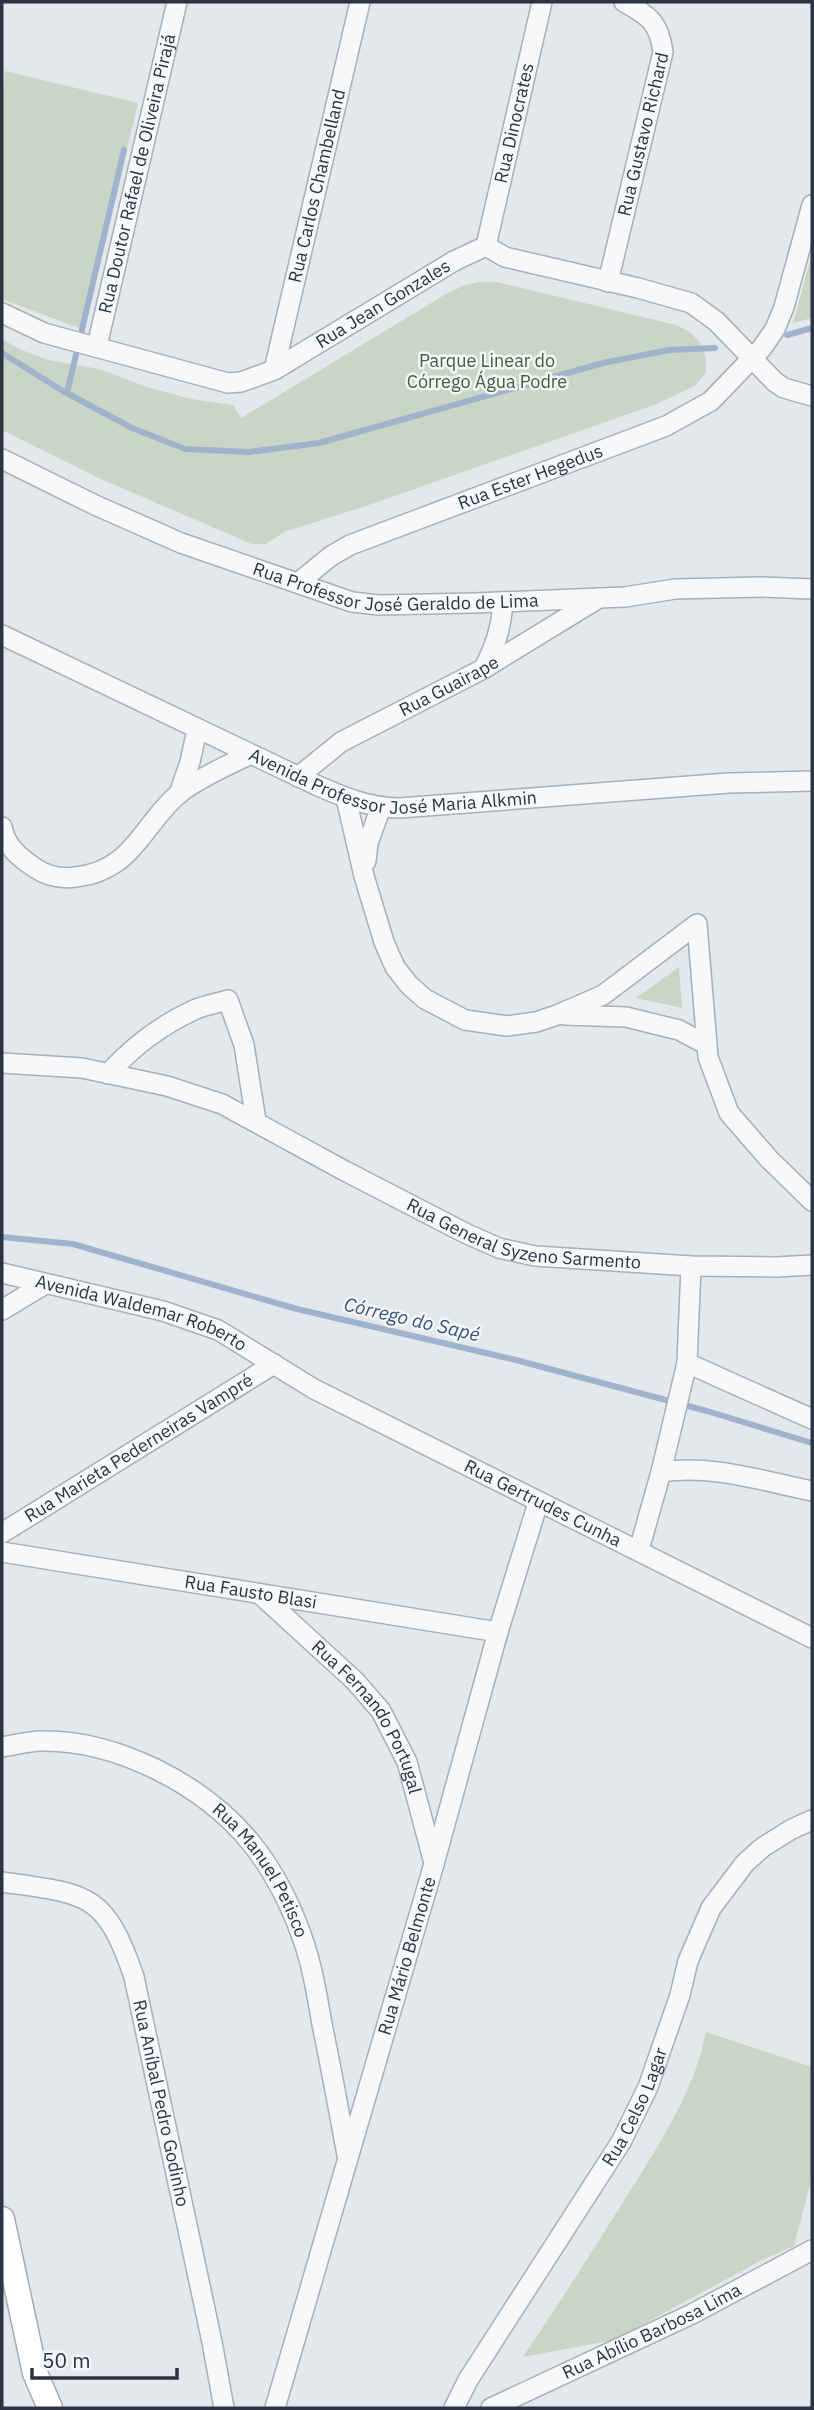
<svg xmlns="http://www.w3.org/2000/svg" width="814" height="2410" font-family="'IBM Plex Sans',sans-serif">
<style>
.green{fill:#c9d6c5}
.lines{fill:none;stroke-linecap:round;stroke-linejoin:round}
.stream{stroke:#9fb4cc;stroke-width:6}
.minor-casing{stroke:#a9aeb7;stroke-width:22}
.major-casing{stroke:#a3abb8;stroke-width:27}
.minor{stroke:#f7f8fa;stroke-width:19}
.major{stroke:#fff;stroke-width:24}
.labels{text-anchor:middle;stroke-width:5;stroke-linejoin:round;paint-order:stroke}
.street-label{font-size:18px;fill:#2b3445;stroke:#f4f6f9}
.park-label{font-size:18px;fill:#3f6138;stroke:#f4f6f9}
.water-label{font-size:19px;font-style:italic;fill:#34527a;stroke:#f4f6f9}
</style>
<rect width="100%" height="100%" fill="#e4e7ec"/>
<path class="green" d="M5 71 138 103 84 330 2 299V109Z
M812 254V318L793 323Z
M479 282H496L522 288 676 325C698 334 707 348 706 372L695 386 654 405 366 506 284 532 266 544H252L103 480 2 430V339L22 350 48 360 99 369 147 387 191 399 233 405 241 418 446 294 465 285Z
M679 967 682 1008 636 998Z
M706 2032 812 2067V2177L794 2246 760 2261 614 2340 523 2357C558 2305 592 2252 625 2199 657 2148 694 2093 706 2032Z"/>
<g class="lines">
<path class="stream" d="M787 335 812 328
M2 353 63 391 132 428 185 449 249 452 319 443 603 363 669 350 715 348
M67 393 124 150
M2 1237 73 1244 297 1309 516 1360 707 1411 812 1443"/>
<g class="minor-casing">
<g id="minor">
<path id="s1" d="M486 246 542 2"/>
<path id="s2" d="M608 282 663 52C659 22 649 16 624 2"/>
<path id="s3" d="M2 313 44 333 228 383 241 382 274 370 454 261 486 246 505 257 638 288 691 303 716 321 775 382 784 388 812 396"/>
<path id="s4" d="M97 346 177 2"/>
<path id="s5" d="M274 370 360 2"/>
<path id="s6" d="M2 459 95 505 181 543 352 602 379 605 474 603 625 597 675 589 761 587 812 589"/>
<path id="s7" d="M299 582 331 556 350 545 666 426 711 401 762 348 775 329 784 307 812 205"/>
<path id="s8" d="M2 635 316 785C343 797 370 808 400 808L729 783 812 781"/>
<path d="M484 668C496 644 501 629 503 602"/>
<path id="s9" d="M298 777 341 742 483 669 599 598"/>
<path d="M179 794 190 762 197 730"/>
<path d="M346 798 364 876 384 942 395 967 409 985 425 999 465 1020 507 1026 536 1022 557 1015 603 995 697 924 708 1057 729 1113 769 1159 812 1201"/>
<path d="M2 827C6 847 19 857 35 868 47 876 62 879 76 877 135 870 142 823 182 791 203 776 226 766 249 755"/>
<path d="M366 861 368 843 381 807"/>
<path d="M565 1015 626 1017 679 1030 707 1045"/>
<path id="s10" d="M2 1063 82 1068 167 1086 222 1104 345 1171 467 1234 499 1248 535 1256 691 1266 776 1267 812 1265"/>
<path d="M108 1074C132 1047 163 1024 196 1009 206 1005 218 1003 228 1000L244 1045 256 1121"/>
<path id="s11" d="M2 1273 163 1311 218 1330 314 1389 812 1638"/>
<path d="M2 1310 45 1284"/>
<path d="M687 1363 812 1419"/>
<path d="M661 1472 687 1363 691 1266"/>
<path id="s12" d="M2 1533 274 1364"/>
<path d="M639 1550 661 1472C711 1464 763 1481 812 1491"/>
<path id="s13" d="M2 1552 498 1632"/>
<path id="s14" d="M260 1594 355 1681 381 1711 407 1762 434 1863"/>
<path id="s15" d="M2 1747C14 1745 26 1742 39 1741 115 1739 204 1784 252 1844 273 1870 291 1905 302 1937 312 1964 317 1995 322 2024 331 2068 339 2111 347 2155"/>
<path id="s16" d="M2 1882C86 1894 105 1891 134 1977L212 2342 224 2408"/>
<path id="s17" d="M275 2408 434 1864 498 1632 538 1503"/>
<path id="s18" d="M454 2408 468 2380 621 2142 648 2087 680 1995 688 1961 711 1908 745 1863 763 1847 792 1829 812 1820"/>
<path id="s19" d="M491 2408 692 2314 812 2250"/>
</g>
</g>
<g class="major-casing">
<path id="major" d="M2 2219 35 2373 50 2408"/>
</g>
<use href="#minor" class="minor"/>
<use href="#major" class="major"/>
</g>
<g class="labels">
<g class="street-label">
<text dy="6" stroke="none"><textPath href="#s1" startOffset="126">Rua Dinocrates</textPath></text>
<text dy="6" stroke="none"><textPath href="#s2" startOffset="152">Rua Gustavo Richard</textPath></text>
<text dy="6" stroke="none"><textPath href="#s4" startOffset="177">Rua Doutor Rafael de Oliveira Pirajá</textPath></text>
<text dy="6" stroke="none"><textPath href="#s5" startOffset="189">Rua Carlos Chambelland</textPath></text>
<text dy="6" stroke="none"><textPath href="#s3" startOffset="413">Rua Jean Gonzales</textPath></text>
<text dy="6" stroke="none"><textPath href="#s7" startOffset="256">Rua Ester Hegedus</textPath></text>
<text dy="6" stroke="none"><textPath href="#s6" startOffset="420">Rua Professor José Geraldo de Lima</textPath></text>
<text dy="6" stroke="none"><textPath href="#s9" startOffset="177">Rua Guairape</textPath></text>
<text dy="6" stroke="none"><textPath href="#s8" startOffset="424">Avenida Professor José Maria Alkmin</textPath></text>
<text dy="6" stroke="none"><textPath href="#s10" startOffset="558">Rua General Syzeno Sarmento</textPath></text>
<text dy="6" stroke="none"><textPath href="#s11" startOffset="145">Avenida Waldemar Roberto</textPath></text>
<text dy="6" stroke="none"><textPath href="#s12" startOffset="161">Rua Marieta Pederneiras Vampré</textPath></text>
<text dy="6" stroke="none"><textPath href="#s11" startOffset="592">Rua Gertrudes Cunha</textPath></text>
<text dy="6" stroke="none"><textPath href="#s13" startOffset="252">Rua Fausto Blasi</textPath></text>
<text dy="6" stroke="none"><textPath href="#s14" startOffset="166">Rua Fernando Portugal</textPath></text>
<text dy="6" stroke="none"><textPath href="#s15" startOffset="308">Rua Manuel Petisco</textPath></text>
<text dy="6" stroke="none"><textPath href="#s17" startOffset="471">Rua Mário Belmonte</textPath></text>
<text dy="6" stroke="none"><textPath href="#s16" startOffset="308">Rua Aníbal Pedro Godinho</textPath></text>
<text dy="6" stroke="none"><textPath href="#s18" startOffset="352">Rua Celso Lagar</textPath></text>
<text dy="6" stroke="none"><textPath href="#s19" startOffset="178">Rua Abílio Barbosa Lima</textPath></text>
</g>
<g class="park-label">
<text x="487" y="367">Parque Linear do<tspan x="487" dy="21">Córrego Água Podre</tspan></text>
</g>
<g class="water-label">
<text transform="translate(412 1319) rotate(13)" y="7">Córrego do Sapé</text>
</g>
</g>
<rect width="814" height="2410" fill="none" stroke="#2b3445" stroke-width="7"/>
<path d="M32 2368v10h145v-10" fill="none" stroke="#2b3445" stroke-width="3.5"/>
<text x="42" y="2368" font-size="21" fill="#2b3445" stroke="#f4f6f9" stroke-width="5" paint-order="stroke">50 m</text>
</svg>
